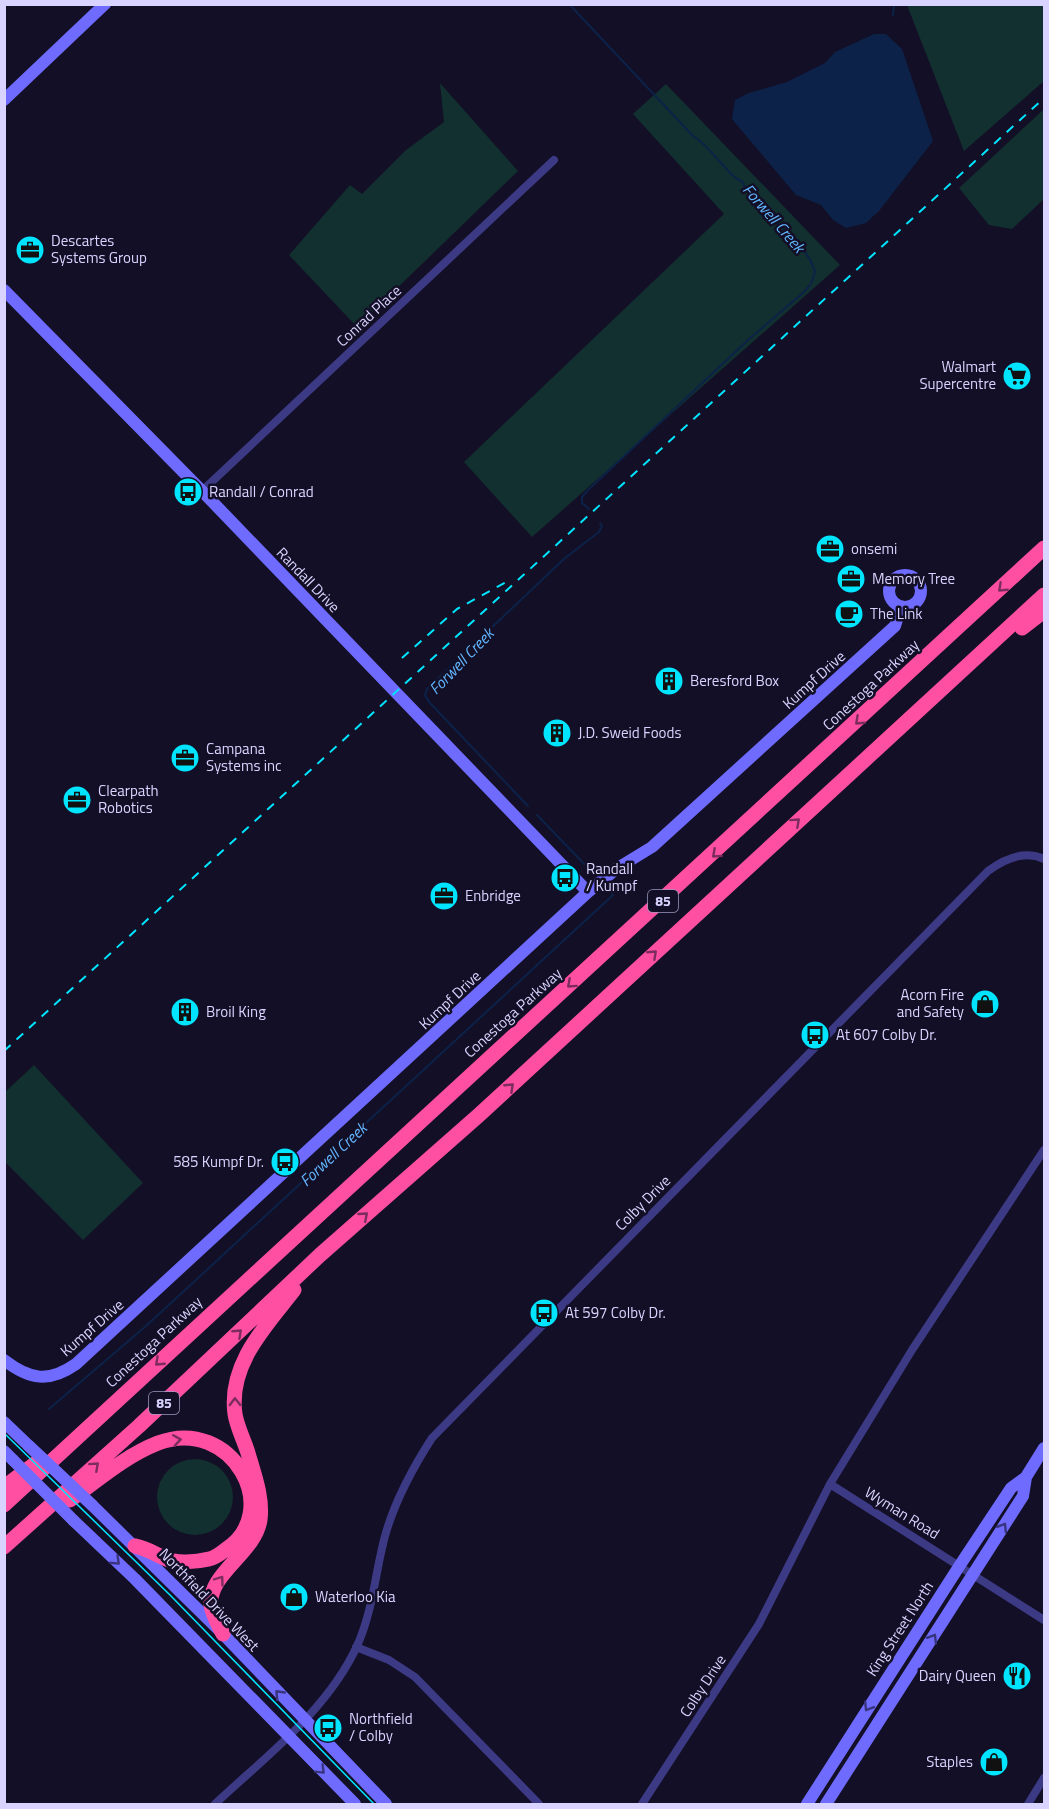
<svg xmlns="http://www.w3.org/2000/svg" width="1049" height="1809" font-family="'Titillium Web',sans-serif">
<style>
.green{fill:#12302f}
.water{fill:#0c2248}
.lines{fill:none;stroke-linecap:round;stroke-linejoin:round}
.stream{stroke:#0c2248;stroke-width:2}
.street{stroke:#3d3a85;stroke-width:8}
.secondary{stroke:#6f6bff;stroke-width:12}
.highway{stroke:#ff4fa3;stroke-width:15}
.tram{stroke:#00e5ff;stroke-width:1.5}
.rail{stroke:#00e5ff;stroke-width:2;stroke-dasharray:9 8;stroke-linecap:butt}
.secondary-bridge{stroke:#6f6bff;stroke-width:12}
.oneway{stroke:#7d2c5e}
.oneway2{stroke:#38347d}
.labels{text-anchor:middle;stroke-width:5;stroke-linejoin:round;paint-order:stroke}
.shield{fill:#130f26;stroke:#9e99be;stroke-width:1.5}
.shield-label{font-size:14px;font-weight:bold;fill:#d9d4ff}
.poi-label{font-size:15px;fill:#d9d4ff;stroke:#130f26;text-anchor:start}
.street-label{font-size:15px;fill:#d9d4ff;stroke:#130f26}
.water-label{font-size:16px;font-style:italic;fill:#62b6ff;stroke:#130f26}
</style>
<rect width="100%" height="100%" fill="#130f26"/>
<path class="green" d="M907 5H1044V81L964 151Z
M440 83 518 171 357 327 289 255 350 185 362 194 406 150 444 122Z
M666 84 840 265 532 537 464 462 724 214 633 114Z
M1044 109V199L1012 229 989 225 959 188Z
M34 1065 143 1183 83 1240 5 1162V1092Z
M157 1497a38 38 0 1 1 76 0a38 38 0 1 1-76 0Z"/>
<path class="water" d="M874 34H886L902 49 933 141 879 211 866 223 846 228 833 220 821 205 796 195 732 119 735 100 749 93 787 82 825 63 835 52Z"/>
<g class="lines">
<path class="stream" d="M569 4 693 136C712 147 727 176 743 182L745 189 758 198 766 211 772 212C781 235 808 245 815 272L811 284 804 292 748 340 587 491 582 497V503L589 509
M893 15 894 4
M528 806 429 702 425 695 427 689 565 558 599 532 602 526 600 523
M537 815 591 871
M49 1409 146 1326 613 895 606 887"/>
<path class="street" d="M202 491 554 160
M830 1484 1044 1620
M356 1647 389 1660 415 1677 539 1804
M215 1804C265 1757 327 1711 357 1646 373 1611 375 1573 385 1536 395 1500 412 1469 432 1438L988 871C1004 859 1024 850 1044 859
M642 1804 759 1624 830 1484 912 1350 1044 1150
M1028 1804 1044 1778"/>
<path class="secondary" d="M4 100 105 4
M4 290 202 491 588 892
M889 591a16 16 0 1 1 32 0a16 16 0 1 1-32 0Z
M4 1360C30 1380 49 1383 76 1364L588 892 616 869 652 847 895 626 901 607
M4 1422 29 1446
M4 1451 13 1460
M92 1505 223 1634 386 1804
M74 1521 135 1579 355 1804
M807 1804 960 1565 1011 1488 1026 1477 1044 1448
M826 1804 1023 1496 1026 1477"/>
<path class="highway" d="M1022 628 1044 611
M4 1487 36 1463
M70 1500C98 1480 125 1456 158 1443 232 1415 285 1512 225 1550 220 1554 214 1558 209 1559 196 1562 176 1564 164 1558 153 1553 146 1548 135 1546
M4 1505C350 1185 700 869 1044 548
M4 1547 139 1426 320 1255 479 1115 1044 595
M223 1634C219 1626 212 1614 211 1605 208 1574 255 1553 260 1520 263 1497 254 1474 248 1453 244 1440 237 1427 235 1414 228 1364 266 1326 294 1290"/>
<path class="tram" d="M4 1433 170 1595 374 1804"/>
<path class="rail" d="M402 658 457 609 510 580
M4 1051 1044 98"/>
<path class="secondary-bridge" d="M29 1446 92 1505
M13 1460 74 1521"/>
</g>
<defs><path id="oneway-chevron" d="M-2-3.5L2.5 0L-2 3.5" fill="none" stroke-width="1.6" stroke-linecap="round" stroke-linejoin="round" transform="scale(1.5)"/></defs>
<g class="oneway">
<use href="#oneway-chevron" transform="translate(1002 588) rotate(137)"/>
<use href="#oneway-chevron" transform="translate(859 721) rotate(137)"/>
<use href="#oneway-chevron" transform="translate(796 822) rotate(-42)"/>
<use href="#oneway-chevron" transform="translate(716 854) rotate(138)"/>
<use href="#oneway-chevron" transform="translate(653 954) rotate(-43)"/>
<use href="#oneway-chevron" transform="translate(571 984) rotate(138)"/>
<use href="#oneway-chevron" transform="translate(510 1087) rotate(-43)"/>
<use href="#oneway-chevron" transform="translate(364 1216) rotate(-41)"/>
<use href="#oneway-chevron" transform="translate(238 1333) rotate(-43)"/>
<use href="#oneway-chevron" transform="translate(159 1362) rotate(137)"/>
<use href="#oneway-chevron" transform="translate(235 1402) rotate(-91)"/>
<use href="#oneway-chevron" transform="translate(177 1440) rotate(-9)"/>
<use href="#oneway-chevron" transform="translate(95 1466) rotate(-42)"/>
<use href="#oneway-chevron" transform="translate(220 1580) rotate(-54)"/>
</g>
<g class="oneway2">
<use href="#oneway-chevron" transform="translate(1003 1527) rotate(-58)"/>
<use href="#oneway-chevron" transform="translate(116 1561) rotate(44)"/>
<use href="#oneway-chevron" transform="translate(933 1638) rotate(-58)"/>
<use href="#oneway-chevron" transform="translate(279 1694) rotate(-134)"/>
<use href="#oneway-chevron" transform="translate(868 1707) rotate(122)"/>
<use href="#oneway-chevron" transform="translate(321 1770) rotate(45)"/>
</g>
<defs>
<g id="office-disc" transform="scale(1.5)"><circle r="9.5" fill="#00e5ff" stroke="#130f26"/><path d="M-6-3h4V-5.5h4V-3h4V5H-6ZM-1-4.5V-3h2v-1.5ZM-6 0V1H6V0Z" fill="#111"/></g>
<g id="supermarket-disc" transform="scale(1.5)"><circle r="9.5" fill="#00e5ff" stroke="#130f26"/><path d="M-6-5.5h2.5l.6 2H6L4.5 2H-2.5L-4.4-4H-6ZM-1.5 3.2a1.3 1.3 0 1 0 .1 0ZM3 3.2a1.3 1.3 0 1 0 .1 0Z" fill="#111"/></g>
<g id="bus-disc" transform="scale(1.5)"><circle r="9.5" fill="#00e5ff" stroke="#130f26"/><path d="M-5-6H5V4H4V6H2V4H-2V6H-4V4H-5ZM-3.5-4V0h7V-4ZM-3.5 1.2v1.5H-2V1.2ZM2 1.2v1.5H3.5V1.2Z" fill="#111"/></g>
<g id="cafe-disc" transform="scale(1.5)"><circle r="9.5" fill="#00e5ff" stroke="#130f26"/><path d="M-5.5-4.5H6V0H3Q3 3.5 0 3.5H-2.5Q-5.5 3.5-5.5 0ZM3-3.2v2h1.7v-2ZM-6 4.5H4V6H-6Z" fill="#111"/></g>
<g id="building-disc" transform="scale(1.5)"><circle r="9.5" fill="#00e5ff" stroke="#130f26"/><path d="M-4-6H4V6H1V3H-1V6H-4ZM-2.5-4.3h1.7v1.8h-1.7ZM.8-4.3h1.7v1.8H.8ZM-2.5-1h1.7V.8h-1.7ZM.8-1h1.7V.8H.8Z" fill="#111"/></g>
<g id="shop-disc" transform="scale(1.5)"><circle r="9.5" fill="#00e5ff" stroke="#130f26"/><path d="M-5-2.5h2.3a2.7 3.5 0 0 1 5.4 0H5L5.5 6h-11ZM-1.5-2.5h3a1.5 2.3 0 0 0-3 0Z" fill="#111"/></g>
<g id="restaurant-disc" transform="scale(1.5)"><circle r="9.5" fill="#00e5ff" stroke="#130f26"/><path d="M-5-6h1v4h1v-4h1v4h1v-4h1v5L-1.5 .5V6h-2V.5L-5-1ZM5-6V6H3V1.5H1.5Q1.5-4 5-6Z" fill="#111"/></g>
</defs>
<g fill-rule="evenodd">
<use href="#office-disc" x="30" y="250"/>
<use href="#supermarket-disc" x="1017" y="376"/>
<use href="#bus-disc" x="188" y="492"/>
<use href="#office-disc" x="830" y="549"/>
<use href="#office-disc" x="851" y="579"/>
<use href="#cafe-disc" x="849" y="614"/>
<use href="#building-disc" x="669" y="681"/>
<use href="#building-disc" x="557" y="733"/>
<use href="#office-disc" x="185" y="758"/>
<use href="#office-disc" x="77" y="800"/>
<use href="#bus-disc" x="565" y="878"/>
<use href="#office-disc" x="444" y="896"/>
<use href="#shop-disc" x="985" y="1004"/>
<use href="#building-disc" x="185" y="1012"/>
<use href="#bus-disc" x="815" y="1035"/>
<use href="#bus-disc" x="285" y="1162"/>
<use href="#bus-disc" x="544" y="1313"/>
<use href="#shop-disc" x="294" y="1597"/>
<use href="#restaurant-disc" x="1017" y="1676"/>
<use href="#bus-disc" x="328" y="1728"/>
<use href="#shop-disc" x="994" y="1762"/>
</g>
<g class="labels">
<g class="shield">
<rect x="648" y="890" width="30" height="22" rx="4.5"/>
<rect x="149" y="1392" width="30" height="22" rx="4.5"/>
</g>
<g class="shield-label">
<text x="663" y="906">85</text>
<text x="164" y="1408">85</text>
</g>
<g class="poi-label">
<text x="51" y="246">Descartes<tspan x="51" dy="17">Systems Group</tspan></text>
<text x="996" y="372" text-anchor="end">Walmart<tspan x="996" dy="17">Supercentre</tspan></text>
<text x="209" y="497">Randall / Conrad</text>
<text x="851" y="554">onsemi</text>
<text x="872" y="584">Memory Tree</text>
<text x="870" y="619">The Link</text>
<text x="690" y="686">Beresford Box</text>
<text x="578" y="738">J.D. Sweid Foods</text>
<text x="206" y="754">Campana<tspan x="206" dy="17">Systems inc</tspan></text>
<text x="98" y="796">Clearpath<tspan x="98" dy="17">Robotics</tspan></text>
<text x="586" y="874">Randall<tspan x="586" dy="17">/ Kumpf</tspan></text>
<text x="465" y="901">Enbridge</text>
<text x="964" y="1000" text-anchor="end">Acorn Fire<tspan x="964" dy="17">and Safety</tspan></text>
<text x="206" y="1017">Broil King</text>
<text x="836" y="1040">At 607 Colby Dr.</text>
<text x="264" y="1167" text-anchor="end">585 Kumpf Dr.</text>
<text x="565" y="1318">At 597 Colby Dr.</text>
<text x="315" y="1602">Waterloo Kia</text>
<text x="996" y="1681" text-anchor="end">Dairy Queen</text>
<text x="349" y="1724">Northfield<tspan x="349" dy="17">/ Colby</tspan></text>
<text x="973" y="1767" text-anchor="end">Staples</text>
</g>
<g class="street-label">
<text transform="translate(369 316) rotate(-43)" y="5">Conrad Place</text>
<text transform="translate(308 580) rotate(46)" y="5">Randall Drive</text>
<text transform="translate(814 680) rotate(-42)" y="5">Kumpf Drive</text>
<text transform="translate(871 685) rotate(-43)" y="5">Conestoga Parkway</text>
<text transform="translate(450 1000) rotate(-43)" y="5">Kumpf Drive</text>
<text transform="translate(513 1013) rotate(-42)" y="5">Conestoga Parkway</text>
<text transform="translate(643 1203) rotate(-45)" y="5">Colby Drive</text>
<text transform="translate(92 1328) rotate(-41)" y="5">Kumpf Drive</text>
<text transform="translate(154 1342) rotate(-43)" y="5">Conestoga Parkway</text>
<text transform="translate(902 1513) rotate(32)" y="5">Wyman Road</text>
<text transform="translate(209 1600) rotate(46)" y="5">Northfield Drive West</text>
<text transform="translate(900 1629) rotate(-57)" y="5">King Street North</text>
<text transform="translate(703 1686) rotate(-57)" y="5">Colby Drive</text>
</g>
<g class="water-label">
<text transform="translate(774 218) rotate(49)" y="6">Forwell Creek</text>
<text transform="translate(461 661) rotate(-46)" y="6">Forwell Creek</text>
<text transform="translate(333 1154) rotate(-43)" y="6">Forwell Creek</text>
</g>
</g>
<rect width="1049" height="1809" fill="none" stroke="#d9d4ff" stroke-width="12"/>
</svg>
